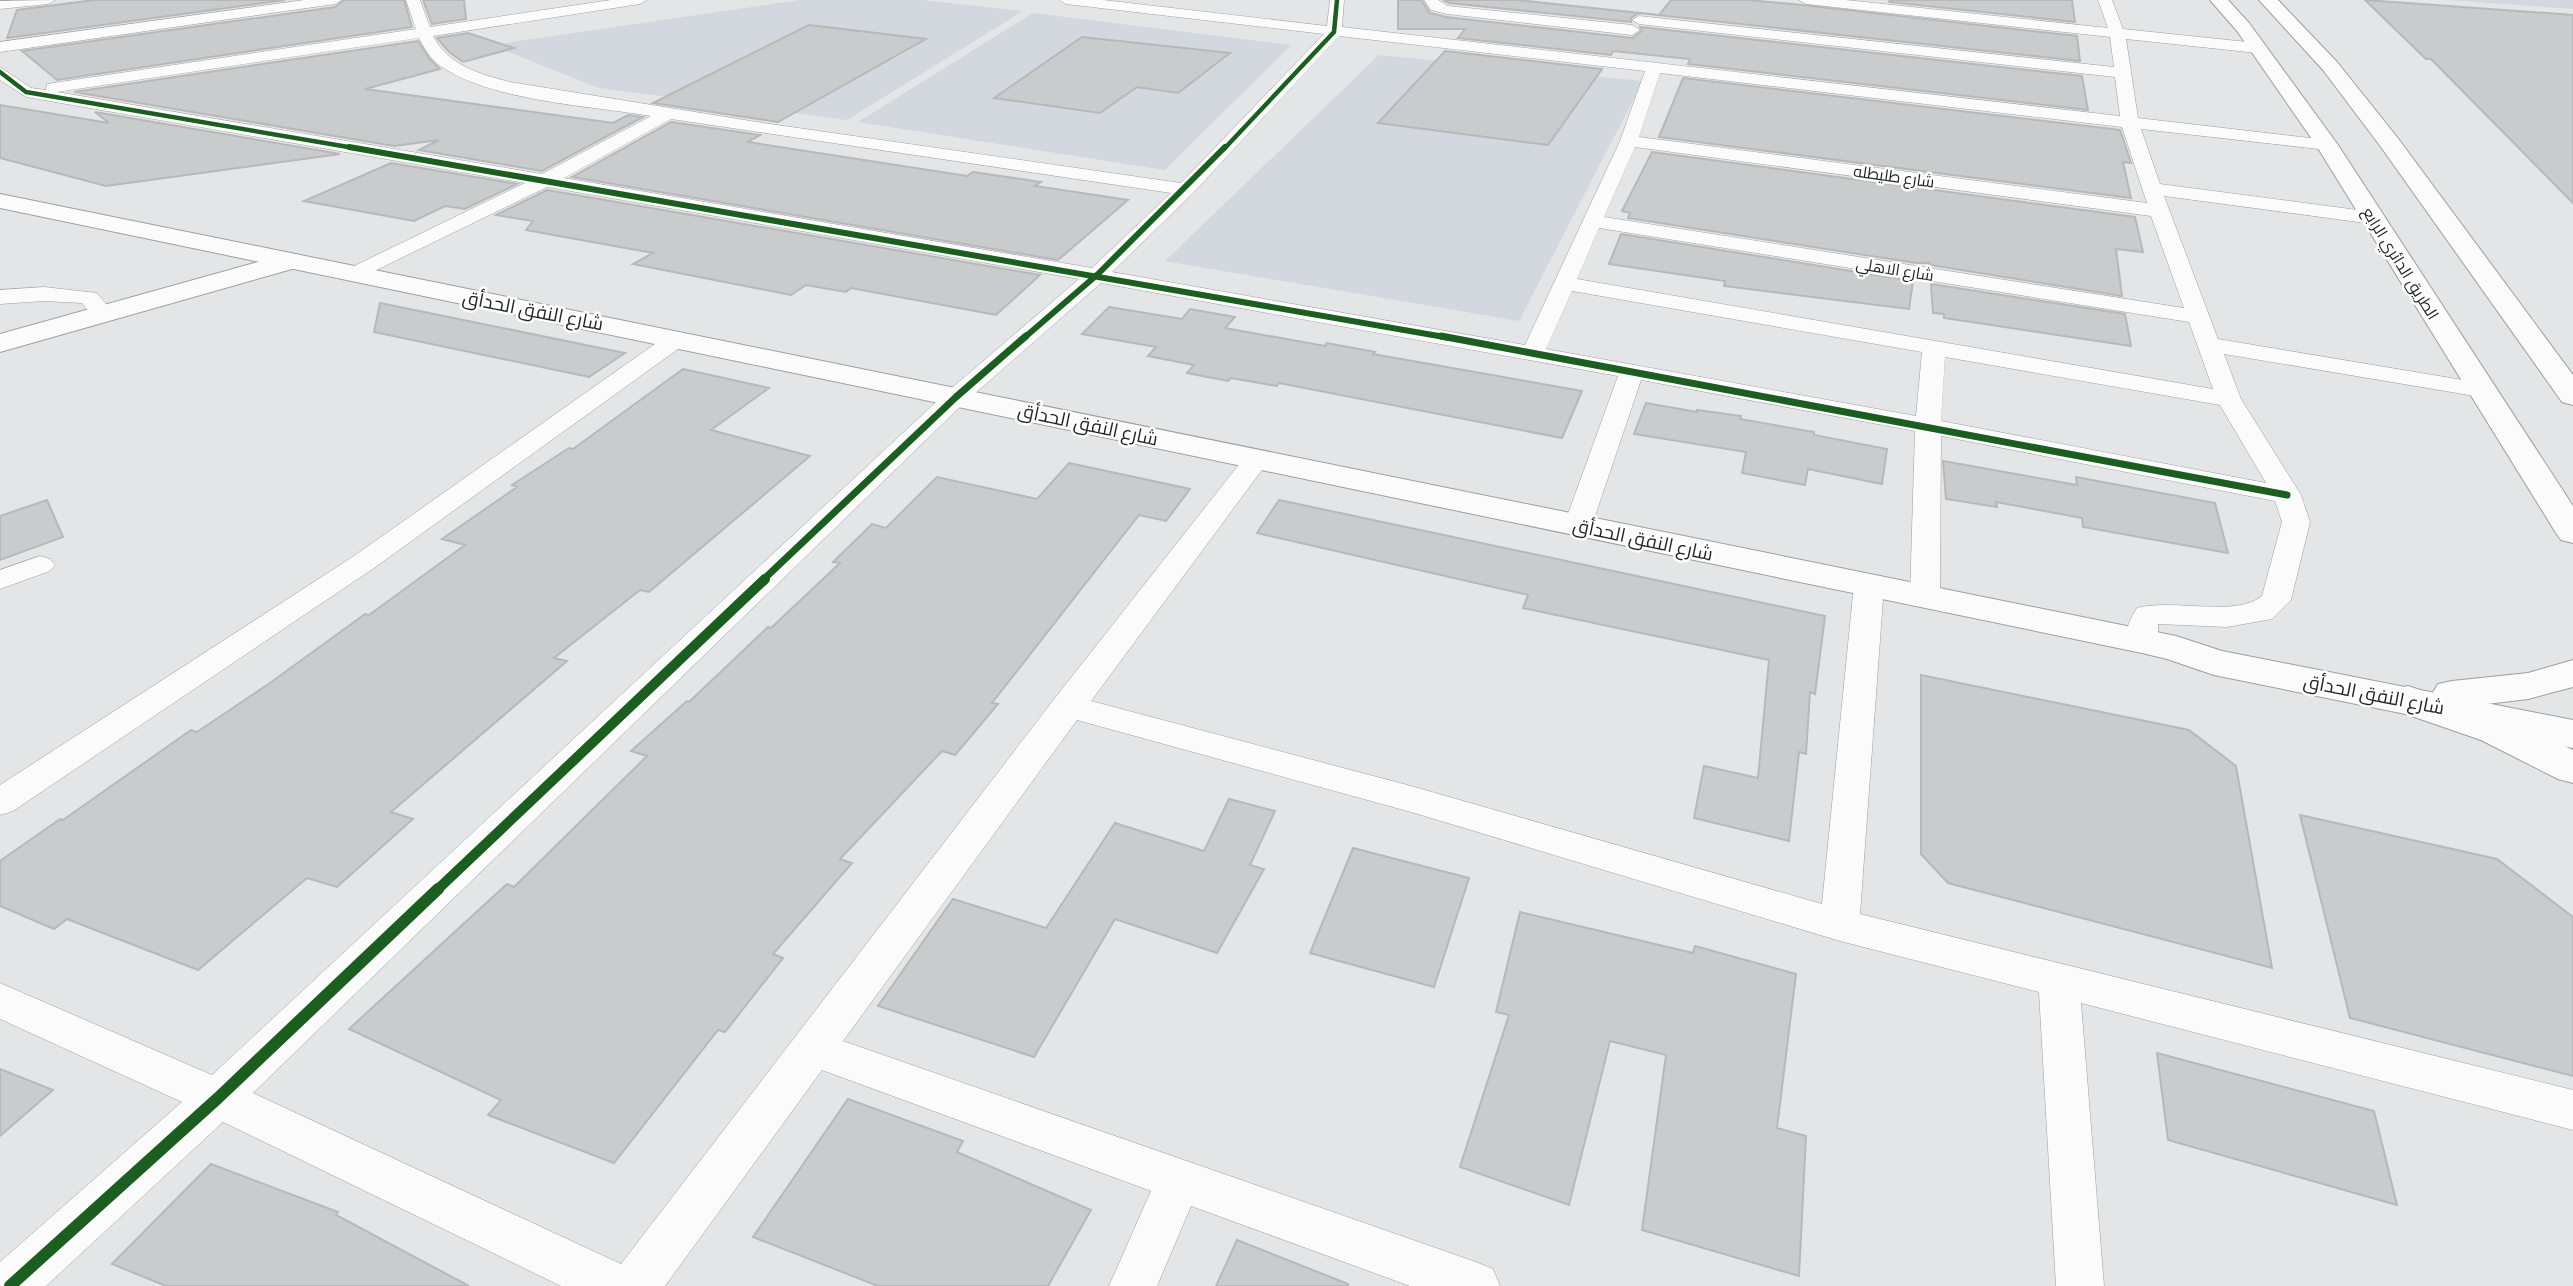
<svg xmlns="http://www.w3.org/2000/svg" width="2573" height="1286" font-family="Manrope,Cairo,sans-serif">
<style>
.built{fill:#d2d8de}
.building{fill:#cacbcd;stroke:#b7b8ba;stroke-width:2}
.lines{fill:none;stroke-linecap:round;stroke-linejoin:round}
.minor-casing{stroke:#9d9ea0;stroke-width:1}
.tertiary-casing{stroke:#9d9ea0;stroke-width:2}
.secondary-casing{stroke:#9d9ea0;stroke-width:2}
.primary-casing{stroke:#9d9ea0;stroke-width:2}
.minor{fill:#fbfbfb;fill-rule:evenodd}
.tertiary{fill:#fbfbfb;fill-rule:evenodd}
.secondary{fill:#fbfbfb;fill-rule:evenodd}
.primary{fill:#fbfbfb;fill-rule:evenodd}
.cycleway-far4-casing{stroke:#fff;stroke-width:7}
.cycleway-far3-casing{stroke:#fff;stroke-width:9}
.cycleway-far2-casing{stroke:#fff;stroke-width:10}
.cycleway-far1-casing{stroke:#fff;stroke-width:14}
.cycleway-casing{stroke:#fff;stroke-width:17}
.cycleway-far4{stroke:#1b5e20;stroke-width:4.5}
.cycleway-far3{stroke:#1b5e20;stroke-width:6}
.cycleway-far2{stroke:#1b5e20;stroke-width:7}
.cycleway-far1{stroke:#1b5e20;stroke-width:10}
.cycleway{stroke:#1b5e20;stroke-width:12}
.labels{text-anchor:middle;stroke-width:5;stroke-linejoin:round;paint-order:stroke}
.far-street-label{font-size:16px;fill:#1f2122;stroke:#fff}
.street-label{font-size:19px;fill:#1f2122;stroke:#fff}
</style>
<rect width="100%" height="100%" fill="#e3e5e7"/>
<path class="built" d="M800 0H922L1023 11 847 120 599 88 491 45Z
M2449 0H2573V9Z
M1033 13 1291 45 1165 170 858 122Z
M1379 55 1643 81 1519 321 1165 261Z"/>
<path class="building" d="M94 0H285L7 38 17 10Z
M344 0H404L412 27 57 80 22 51 335 7Z
M423 0H464L466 19 432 24Z
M1398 0H1421L1430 13 1446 17 1632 38 1642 31 1640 27 2082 76 2088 110 1688 64 1690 59 1613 51 1611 55 1458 38 1465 29H1398Z
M1443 0H1517L1659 15 1671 0H1749L1802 5 2077 36 2080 61 1639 13 1631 18V22L1449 3Z
M1890 0H2072L2075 22 1889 2Z
M2365 0 2573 15V203L2431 59H2426Z
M809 25 926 39 778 122 653 103Z
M468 33 514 48 463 62 449 52 437 38Z
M1082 37 1230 53 1178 93 1137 87 1100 113 994 98Z
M418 41 430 59 440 69 365 89 613 123 628 115 643 117 542 171 419 150 439 140 394 146 74 92Z
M1445 51 1602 69 1548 145 1378 123Z
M1683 78 2120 130 2131 163 2123 162 2131 198 1659 137Z
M0 105 109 123 95 112 340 154 106 186 0 158Z
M671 122 760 135 748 142 967 176 973 172 1041 182 1035 186 1128 200 1058 260 572 177Z
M1652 152 2135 217 2143 252 2116 249 2122 296 1930 265V263H1916L1628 218 1630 213 1622 211Z
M391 163 517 184 465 209 445 206 414 221 304 201Z
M547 190 1040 275 996 315 851 288 846 292 806 285 791 295 633 264 653 253 526 230 533 221 496 215Z
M1621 234 1913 281 1909 309 1724 286 1725 281 1609 264Z
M1931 284 2125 314 2131 346 1944 318V314L1933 313Z
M380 303 625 353 589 377 374 332Z
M1109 307 1182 319 1190 309 1235 317 1225 328 1325 346 1327 343 1375 352 1373 354 1582 391 1562 438 1279 383 1277 386 1231 378 1228 381 1187 373 1194 365 1148 356 1156 347 1082 334Z
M683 369 769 388 711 430 810 456 649 592 640 590 554 658 567 661 391 812 413 819 337 887 307 878 198 970 67 919 54 929 0 906V861L60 819 63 820 191 730 197 732 270 683 365 614 369 615 465 545 442 539 517 487 512 485 569 448 573 449Z
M1646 403 1697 412V410L1741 416 1740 419 1814 432V435L1887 449 1882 484 1808 469 1805 485 1742 473 1746 452 1634 434Z
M1943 461 2077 485 2076 477 2215 503 2228 553 2083 527 2082 518 1996 502 1997 507 1946 499Z
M1069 463 1190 489 1166 521 1139 515 992 703 998 704 955 755 942 751 840 859 852 863 773 954 783 958 725 1032 718 1030 614 1163 488 1115 501 1100 349 1029 507 884 514 887 647 756 631 751 687 701 689 702 768 627 771 628 840 563 833 562 872 524 886 528 937 477 1037 499Z
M47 500 63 537 0 560V516Z
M1279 500 1825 616 1815 694 1810 692 1806 754 1799 752 1789 841 1694 818 1704 766 1758 778 1769 660 1523 608 1528 595 1257 533Z
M1921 675 2189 730 2236 766 2272 968 1948 883 1921 854Z
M1229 799 1275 811 1250 865 1264 869 1217 953 1115 919 1034 1057 878 1006 953 899 1046 928 1115 823 1204 851Z
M2300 815 2497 859 2573 917V1076L2350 1018Z
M1353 848 1469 878 1434 987 1310 953Z
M1520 912 1693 953 1695 946 1796 974 1777 1128 1806 1136 1799 1276 1642 1230 1666 1055 1610 1041 1569 1205 1460 1167 1509 1015 1496 1012Z
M2157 1053 2374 1111 2397 1205 2168 1140Z
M0 1069 53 1090 0 1136Z
M848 1099 963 1141 957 1152 1091 1210 1048 1286H878L753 1237Z
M211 1164 338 1212 336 1215 469 1286H166L112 1264Z
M1237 1240 1348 1284V1286H1216Z"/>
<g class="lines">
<g class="minor-casing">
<path id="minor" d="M55 0 48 4 0 9V1Z
M304 0H342L335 4 0 52V42Z
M406 0H420L430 27 611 0H647L640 4 433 36C448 65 479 74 510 82L763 123 1181 183 1324 34 1066 4 1059 0H1103L1327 26 1330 0H1344L1342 27 2120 116 2115 77 1639 24 1632 20 1639 16 2114 67 2110 37 1806 4 1799 0H1846L2108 28 2098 0H2112L2123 29 2257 43 2265 48 2257 53 2126 39 2138 118 2327 140 2336 145 2327 150 2141 129 2160 184 2373 212 2380 214 2383 218 2380 222 2373 224 2164 196 2218 339 2481 383 2490 385 2493 390 2490 395 2481 397 2224 354 2241 399 2301 495 2310 522 2291 600 2272 619 2227 627 2158 624V641L2153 648 2142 651 2131 648C2122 634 2129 621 2137 608 2175 598 2234 618 2262 596L2282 522 2275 501 1941 436 1940 596 1936 603 1925 605 1914 603 1910 596 1915 431 1641 380 1592 525 1588 531 1578 533 1568 531 1564 525 1618 376 1101 283 965 402 253 1093 621 1264 1055 698 1248 453 1257 451 1266 453 1270 459 1091 701 1411 786 1822 904 1854 585 1858 579 1869 576 1880 579 1884 585 1860 914 2573 1090V1130L2081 1003 2104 1286H2056L2039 992 1840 941 1411 812 1077 720 843 1041 1476 1262 1493 1269 1500 1286H1410L1191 1206 1157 1286H1109L1151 1191 822 1070 665 1286H561L223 1122 46 1286H0V1262L182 1102 0 1019V983L212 1075 947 392 1079 279 547 187 356 280 348 279 345 274 348 269 525 183 26 97 0 80V67L31 88 46 90 47 84 53 83 416 29ZM1339 36 1645 71 1620 141 1525 345 1112 272 1193 193ZM419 38C425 49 431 60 442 67 492 101 591 106 651 116L542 174 57 92ZM1660 73 2122 127 2147 203 1639 137ZM671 119 1171 193 1092 268 564 178ZM1635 147 2151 216 2184 308 1604 217ZM1599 228 2189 322 2213 389 1577 279ZM1572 291 1922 352 1916 416 1546 349ZM1945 357 2220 405 2266 483 1941 421Z
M1424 0H1438L1448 6 1632 25 1640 30 1632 35 1447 14 1431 10Z
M44 287 97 293 114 314 111 319H95L82 303 44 301 0 304V290Z
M677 332 685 334 689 339 685 344 374 568 13 811 0 815V785L354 556 669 334Z
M40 556 50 559 55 565 50 571 0 589V570Z"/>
</g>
<g class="tertiary-casing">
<path id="tertiary" d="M290 253 299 255 303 261 299 267 0 352V334Z"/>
</g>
<g class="secondary-casing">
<path id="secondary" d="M0 194 2176 636 2222 651 2573 720V748L2214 675 2167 659 2142 653 0 208Z"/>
</g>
<g class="primary-casing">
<path id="primary" d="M2210 0H2228L2249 23 2338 145 2573 506V543L2561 540 2556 533 2316 145 2237 31Z
M2259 0H2278L2337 62 2397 137 2573 375V405L2562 402 2381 147 2323 70Z
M2573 660V687L2528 699 2470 706 2511 720 2573 750V783L2558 779 2481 740 2394 710 2388 700 2394 690 2408 686 2432 694 2438 684 2452 681 2528 673Z"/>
</g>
<use href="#minor" class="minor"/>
<use href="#tertiary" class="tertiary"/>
<use href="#secondary" class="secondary"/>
<use href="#primary" class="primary"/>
<g class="cycleway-far4-casing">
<path id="cycleway-far4" d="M0 72 26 92 360 149
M1224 149 1334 32 1337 0"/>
</g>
<g class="cycleway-far3-casing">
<path id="cycleway-far3" d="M349 147 1450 338
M1024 338 1098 274 1225 147"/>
</g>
<g class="cycleway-far2-casing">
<path id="cycleway-far2" d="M1441 336 2287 495
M763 580 956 397 1026 336"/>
</g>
<g class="cycleway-far1-casing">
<path id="cycleway-far1" d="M437 890 765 579"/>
</g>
<g class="cycleway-casing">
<path id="cycleway" d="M10 1286 218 1098 438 889"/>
</g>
<use href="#cycleway-far4" class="cycleway-far4"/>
<use href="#cycleway-far3" class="cycleway-far3"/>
<use href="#cycleway-far2" class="cycleway-far2"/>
<use href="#cycleway-far1" class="cycleway-far1"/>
<use href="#cycleway" class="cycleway"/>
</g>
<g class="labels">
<g class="far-street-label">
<text transform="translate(1894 176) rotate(8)" y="6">شارع طليطله</text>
<text transform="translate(2401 263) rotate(58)" y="6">الطريق الدائري الرابع</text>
<text transform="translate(1895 269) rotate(9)" y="6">شارع الاهلي</text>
</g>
<g class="street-label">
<text transform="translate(533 310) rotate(11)" y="7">شارع النفق الحدأق</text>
<text transform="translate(1088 424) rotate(12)" y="7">شارع النفق الحدأق</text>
<text transform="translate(1643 539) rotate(12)" y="7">شارع النفق الحدأق</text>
<text transform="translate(2374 694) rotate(11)" y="7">شارع النفق الحدأق</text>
</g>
</g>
</svg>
